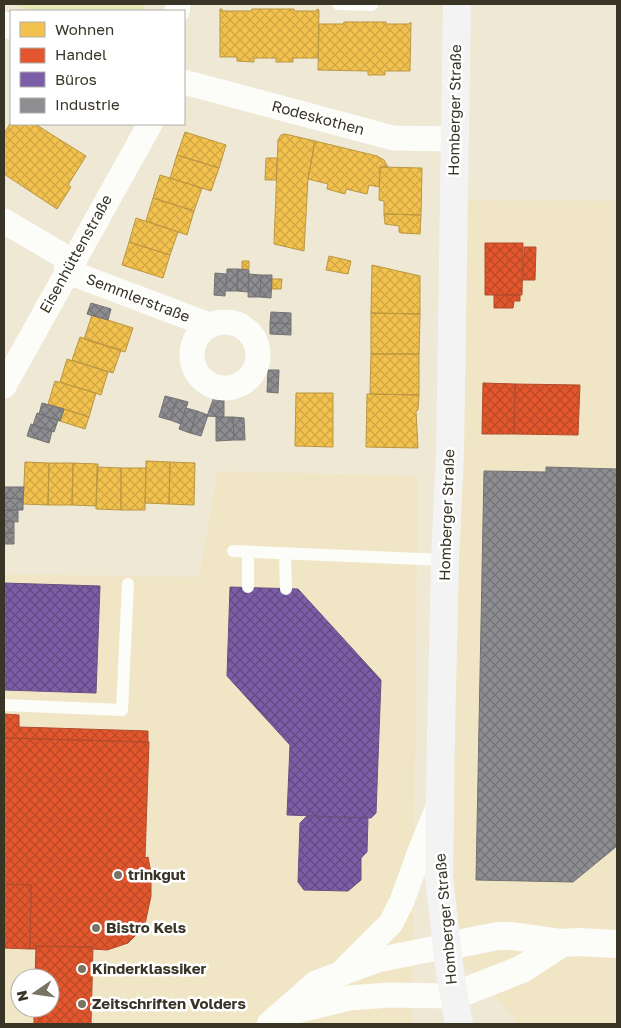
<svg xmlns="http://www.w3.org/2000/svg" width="621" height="1028" font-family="'Golos Text',sans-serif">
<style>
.built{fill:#f0e6c6;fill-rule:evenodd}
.green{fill:#e5e7b7}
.homes{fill:url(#homes-cross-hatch);stroke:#ba9742}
.shops{fill:url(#shops-cross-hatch);stroke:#b04c2c}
.offices{fill:url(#offices-cross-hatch);stroke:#675180}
.industry{fill:url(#industry-cross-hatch);stroke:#747272}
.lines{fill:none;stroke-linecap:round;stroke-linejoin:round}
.service{stroke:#fcfcf9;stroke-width:12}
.minor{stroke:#fcfcf9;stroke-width:25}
.tertiary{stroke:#fcfcf9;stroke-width:28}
.secondary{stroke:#f4f3f3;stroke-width:28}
.poi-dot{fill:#787363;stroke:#fff;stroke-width:2}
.labels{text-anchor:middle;stroke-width:5;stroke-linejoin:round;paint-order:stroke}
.street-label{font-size:15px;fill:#383426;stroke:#fff}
.poi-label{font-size:15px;font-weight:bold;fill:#383426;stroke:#fff;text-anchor:start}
</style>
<defs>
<pattern id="homes-cross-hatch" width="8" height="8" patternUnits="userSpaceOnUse" patternTransform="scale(1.25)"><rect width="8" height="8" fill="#f2c14e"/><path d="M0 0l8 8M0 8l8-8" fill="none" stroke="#d0a644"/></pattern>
<pattern id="shops-cross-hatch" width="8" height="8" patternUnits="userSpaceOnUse" patternTransform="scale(1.25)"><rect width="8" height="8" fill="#e4572e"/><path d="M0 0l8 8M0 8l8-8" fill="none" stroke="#ba4927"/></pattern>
<pattern id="offices-cross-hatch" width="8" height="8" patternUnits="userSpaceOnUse" patternTransform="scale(1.25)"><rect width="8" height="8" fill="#7b5ea7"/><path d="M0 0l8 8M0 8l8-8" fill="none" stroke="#604a80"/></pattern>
<pattern id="industry-cross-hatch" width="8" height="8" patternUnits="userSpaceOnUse" patternTransform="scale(1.25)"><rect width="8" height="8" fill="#8d8d92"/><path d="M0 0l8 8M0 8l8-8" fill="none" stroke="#747477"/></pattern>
</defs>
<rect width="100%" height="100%" fill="#eee8d4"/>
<path class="built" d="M454 200 617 201V1024H517L515 1017 447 946Z
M218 471 418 476 412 1024H4V574L199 577ZM20 978H50V1008H20Z"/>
<path class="green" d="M8 4H144V11H35Z"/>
<path class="homes" d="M220 9H222V11H251L252 9H294V11H317V9L319 10 318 58H293V62H276V58H254V62L237 61V57H220Z
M344 22H386V24H409L411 22 410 71H385V75H368V71L318 70 319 24H343Z
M11 122V124H35L86 156 68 185 71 187 57 209 4 174V134Z
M185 132 226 145 219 168 177 155Z
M285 134 315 141 308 179 304 251 274 244 278 140 281 135Z
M315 141 377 156 384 160 388 167H380L379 187 369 185 367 194 346 189 345 194 327 189 328 184 308 179Z
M177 155 219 168 211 191 170 178Z
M266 158H277L276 180H265Z
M380 167 422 168 421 215 384 214V201L379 200Z
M160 175 202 188 194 211 153 198Z
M153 198 194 211 187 235 146 221Z
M384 214 421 215 420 234 401 233 399 232V226L385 224Z
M136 218 178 232 170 255 129 242Z
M129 242 170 255 163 278 122 265Z
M329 256 351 261 348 274 326 270Z
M242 261H249V269H242Z
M372 265 420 276V314L371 313Z
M272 279H282L281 289H272Z
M371 313 420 314 419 354H371Z
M92 315 133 328 125 352 84 339Z
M80 337 121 350 113 373 72 360Z
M371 354H419V395L370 394Z
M67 359 108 372 101 395 60 382Z
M55 381 96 393 89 417 48 404Z
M296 393H333V447L295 446Z
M367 394 419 395 418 410 416 411 418 448 366 447Z
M64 409 89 417 85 429 60 421Z
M146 461 170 462 169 504 145 503Z
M25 462 49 463 48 505 23 504Z
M170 462 195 463 194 505 169 504Z
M49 463H73L72 505H48Z
M73 463 98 464 96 506 72 505Z
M97 467 121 468V510L96 509Z
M121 468H146L145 510H121Z"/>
<path class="shops" d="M485 243H523L522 295H485Z
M524 247H536L535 280H523Z
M494 295H520V301H514L513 308H494Z
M483 383 515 384 514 434H482Z
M515 384 580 385 578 435 514 434Z
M4 714 19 715V727L148 731V742L4 738Z
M4 738 149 742 145 858 148 857 151 873V896L145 924 141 930 128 943 107 950 93 949V947L36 946V949H30L31 885 4 884Z
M4 884 31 885 30 949 4 948Z
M36 946 93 947 91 1024H34V1008H50V978H35Z"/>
<path class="offices" d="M4 583 100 586 96 693 4 690Z
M230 587 298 589 381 680 376 813 371 818 287 815 290 745 227 676Z
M307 816 368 818 367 852 361 858V880L348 891 304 890 298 882 300 823Z"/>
<path class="industry" d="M227 269H238L237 291H226Z
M238 269 249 270 248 292 237 291Z
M215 273 226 274 225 296 214 295Z
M249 274 261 275 260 297H248Z
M261 275H272L271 298 260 297Z
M91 303 111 309 108 320 87 314Z
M271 312 291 313V324L270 323Z
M270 323 291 324V335L270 334Z
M268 370H279L278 393 267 392Z
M165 396 177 399 170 420 159 417Z
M214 397H224V417L207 416Z
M177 399 188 402 181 424 170 420Z
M42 403 64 409 60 421 39 414Z
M186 408 197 411 190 433 179 429Z
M197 411 208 415 201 436 190 433Z
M37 413 58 420 54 432 33 425Z
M216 417H233L234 440 216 441Z
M233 417 244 418 245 440H234Z
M31 424 52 431 49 443 27 436Z
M546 467 617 469V846L573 882 476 880 484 471 546 472Z
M4 487H24L23 499 4 498Z
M4 498 23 499V510H4Z
M4 510H18V522L4 521Z
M4 521H14V533H4Z
M4 533H14V544H4Z"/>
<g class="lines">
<path class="service" d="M338 4 372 5
M233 551 445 560
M285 554 286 589
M248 587V552
M4 705 122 710 128 584"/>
<path class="minor" d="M177 11 178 4
M4 24 11 27
M184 82 393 138 455 139
M4 221 72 261
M66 271 209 325
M192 355a33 33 0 1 1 66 0a33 33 0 1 1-66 0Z
M4 386 150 124
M345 969 391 923 402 901 419 854 438 807
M284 1014 349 998 389 995 454 996
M269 1024 316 983 377 960 447 946"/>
<path class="tertiary" d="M447 946 498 936H512L562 943 577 942 617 944
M454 996 522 969 562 943"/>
<path class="secondary" d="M457 4 450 452 445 560 441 733 439 877 450 973 459 1024"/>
</g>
<g class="poi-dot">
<circle cx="118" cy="875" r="5"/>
<circle cx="96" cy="928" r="5"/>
<circle cx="82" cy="969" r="5"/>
<circle cx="82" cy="1004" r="5"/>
</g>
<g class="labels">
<g class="street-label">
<text transform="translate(455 110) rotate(-89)" y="5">Homberger Straße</text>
<text transform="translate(318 118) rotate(15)" y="5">Rodeskothen</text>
<text transform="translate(76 254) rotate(-61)" y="5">Eisenhüttenstraße</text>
<text transform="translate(138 298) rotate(21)" y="5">Semmlerstraße</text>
<text transform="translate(447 515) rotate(-88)" y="5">Homberger Straße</text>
<text transform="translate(446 919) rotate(-95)" y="5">Homberger Straße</text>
</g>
<g class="poi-label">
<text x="128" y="880">trinkgut</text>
<text x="106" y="933">Bistro Kels</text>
<text x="92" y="974">Kinderklassiker</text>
<text x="92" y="1009">Zeitschriften Volders</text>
</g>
</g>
<rect width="621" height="1028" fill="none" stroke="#383426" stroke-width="10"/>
<rect x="10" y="10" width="175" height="115" fill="#ffffff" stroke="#afaea8"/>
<rect x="20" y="22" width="25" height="15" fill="#f2c14e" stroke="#afaea8"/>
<text x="55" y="35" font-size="15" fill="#383426">Wohnen</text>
<rect x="20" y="48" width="25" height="15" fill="#e4572e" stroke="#afaea8"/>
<text x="55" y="60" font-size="15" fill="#383426">Handel</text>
<rect x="20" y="72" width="25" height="15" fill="#7b5ea7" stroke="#afaea8"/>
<text x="55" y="85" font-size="15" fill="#383426">Büros</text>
<rect x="20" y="98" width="25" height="15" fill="#8d8d92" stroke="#afaea8"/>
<text x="55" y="110" font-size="15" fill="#383426">Industrie</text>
<g transform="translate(35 993) rotate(257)"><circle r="24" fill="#ffffff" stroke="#afaea8"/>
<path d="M0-4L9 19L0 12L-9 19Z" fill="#787363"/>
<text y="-8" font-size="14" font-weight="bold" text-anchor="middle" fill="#383426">N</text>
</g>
</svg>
